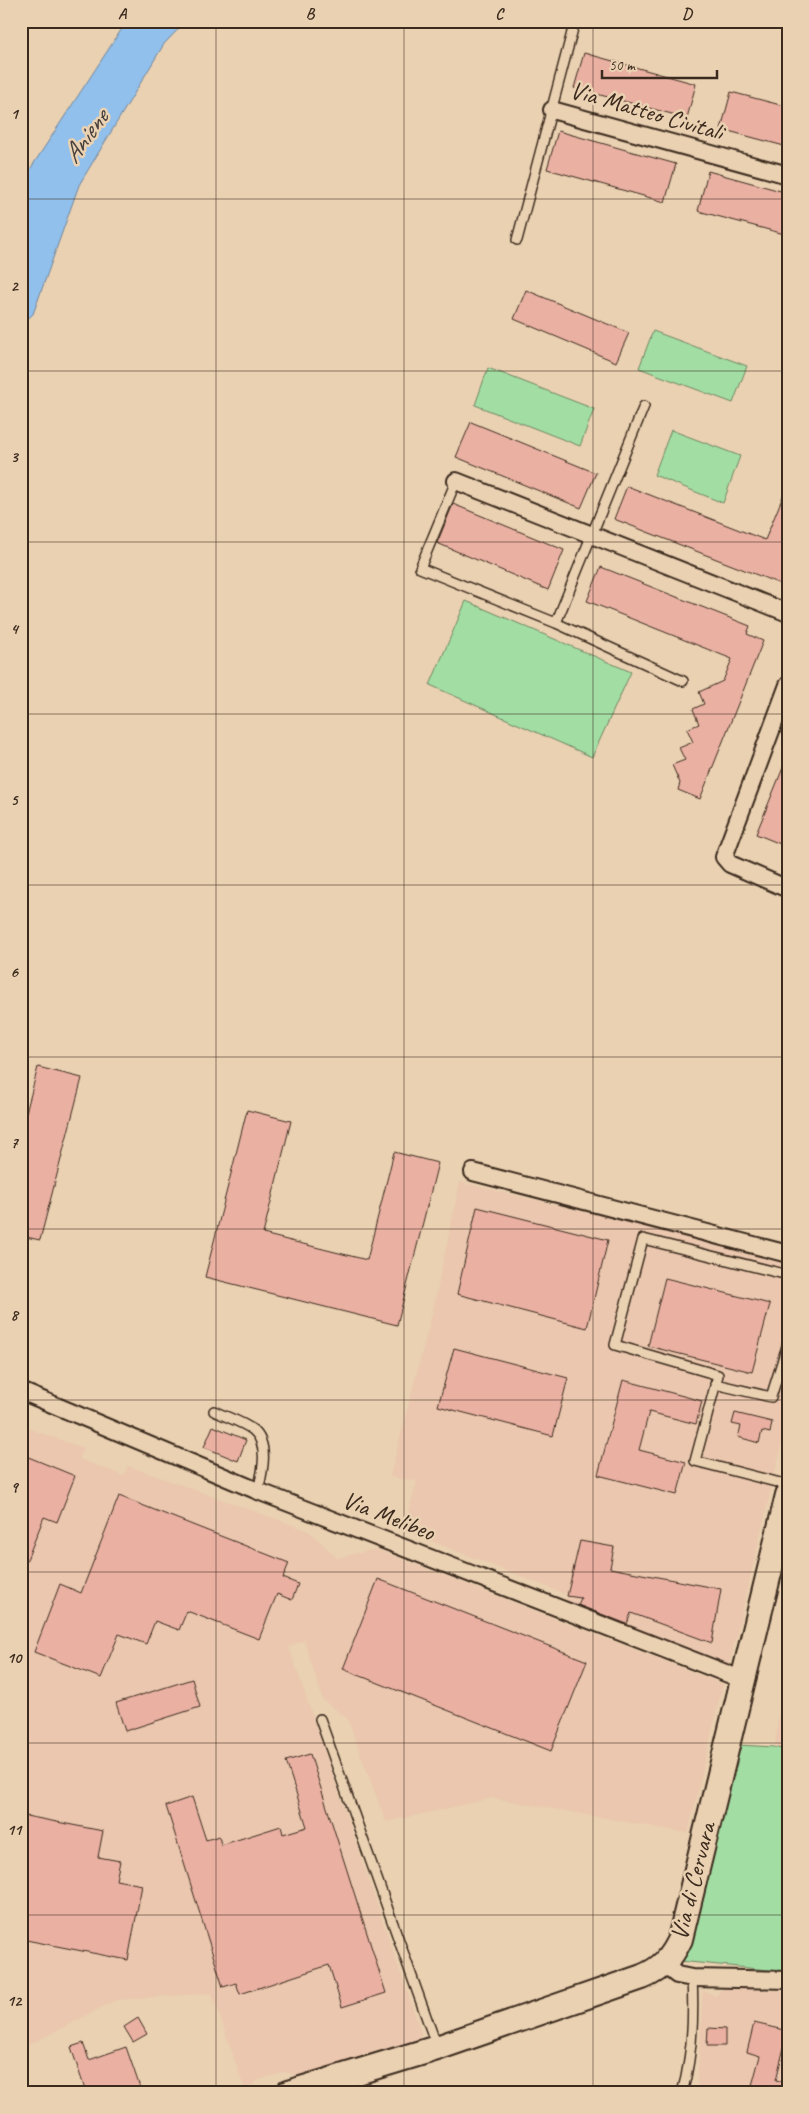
<svg xmlns="http://www.w3.org/2000/svg" width="809" height="2114" font-family="Caveat,sans-serif">
<style>
.built{fill:#eac7ae}
.green{fill:#a2dea4;stroke:#6e8461}
.water{fill:#91c0ec;stroke:#6f849a}
.building{fill:#eab1a3;stroke:#3b2a1e}
.lines{fill:none;stroke-linecap:round;stroke-linejoin:round}
.lane-casing{stroke:#3b2a1e;stroke-width:12}
.street-casing{stroke:#3b2a1e;stroke-width:20}
.secondary-casing{stroke:#3b2a1e;stroke-width:28}
.lane{stroke:#ead1b2;stroke-width:9}
.street{stroke:#ead1b2;stroke-width:16}
.secondary{stroke:#ead1b2;stroke-width:24}
.grid{fill:none;stroke:#3b2a1e;stroke-width:1;stroke-opacity:0.55}
.labels{text-anchor:middle;stroke-width:5;stroke-linejoin:round;paint-order:stroke}
.street-label{font-size:25px;fill:#3b2a1e;stroke:#ead1b2}
.water-label{font-size:26px;font-style:italic;fill:#48403d;stroke:#ead1b2}
.neatline{fill:none;stroke:#3b2a1e;stroke-width:2}
.grid-label{font-size:16px;text-anchor:middle;font-weight:bold;fill:#3b2a1e}
</style>
<rect width="100%" height="100%" fill="#ead1b2"/>
<filter id="ink" filterUnits="userSpaceOnUse"><feTurbulence type="fractalNoise" baseFrequency=".02" numOctaves="2"/><feDisplacementMap in="SourceGraphic" scale="10" xChannelSelector="R" yChannelSelector="G"/><feConvolveMatrix kernelMatrix="1 2 1 2 8 2 1 2 1" color-interpolation-filters="sRGB"/></filter>
<g filter="url(#ink)">
<path class="built" d="M460 1182 631 1223 788 1265V1418L729 1667 566 1603 567 1595 404 1530 417 1481 390 1477 433 1310Z
M21 1426 83 1448 79 1459 124 1476 128 1466 309 1531 337 1558 376 1549 723 1684 688 1833 493 1798 386 1822 347 1718 323 1700 304 1640 289 1647 421 2033 418 2041 296 2080 292 2074 284 2072 258 2080 251 2086 250 2093H246L212 1993 116 2000 21 2049Z
M788 1671V1751L775 1747 780 1701Z
M724 1987 788 1992V2093H711L697 2087 703 1991 716 1996Z"/>
<path class="green" d="M653 331 747 366 733 403 639 368Z
M488 368 594 409 580 446 475 405Z
M671 430 740 456 723 503 654 475Z
M466 601 631 672 592 757 430 685Z
M738 1745 774 1747 788 1751V1972L680 1961Z"/>
<path class="water" d="M127 21H186L164 44 79 185 33 314 21 325V183Z"/>
<path class="building" d="M584 53 696 84 687 118 574 88Z
M731 92 788 107V147L721 129Z
M558 131 676 164 665 202 547 169Z
M708 171 788 193V235L698 211Z
M526 290 629 333 616 362 514 319Z
M471 422 596 473 581 508 456 457Z
M788 484V587L614 519 627 486 765 540Z
M453 504 564 550 548 590 437 543Z
M601 567 750 626 747 634 763 641 700 799 678 790 680 783 672 765 685 760 679 748 693 742 687 729 699 724 693 709 704 704 699 692 723 681 732 659 587 601Z
M787 758H788V847L756 834Z
M38 1067 82 1078 40 1240 21 1236V1132Z
M247 1110 291 1121 263 1234 367 1260 394 1152 438 1163 397 1325 205 1277Z
M477 1207 608 1240 587 1328 457 1294Z
M665 1278 770 1304 752 1372 648 1346Z
M454 1348 568 1378 553 1436 438 1406Z
M623 1380 702 1401 696 1424 649 1412 639 1450 686 1462 677 1495 598 1475Z
M735 1413 772 1422 770 1433 762 1431 759 1443 738 1437 741 1426 732 1424Z
M213 1426 246 1440 238 1461 204 1447Z
M21 1454 75 1476 57 1522 44 1517 22 1572Z
M119 1496 289 1563 283 1578 298 1584 292 1600 277 1594 259 1639 187 1611 179 1630 155 1621 146 1644 119 1634 101 1678 34 1652 60 1584 81 1593Z
M580 1541 614 1547 610 1568 721 1589 712 1643 631 1613 627 1624 578 1605 581 1598 567 1596Z
M378 1579 587 1661 551 1751 343 1669Z
M192 1679 200 1707 125 1731 116 1703Z
M310 1754 386 1993 342 2007 329 1965 240 1994 236 1983 223 1987 166 1806 192 1797 206 1840 219 1836 221 1845 281 1826 283 1834 307 1827 286 1761Z
M21 1815 103 1831 98 1857 120 1861 116 1880 142 1885 128 1960 21 1939Z
M138 2018 147 2034 133 2042 124 2027Z
M754 2023 788 2031 776 2080 788 2083V2093H750L760 2056 747 2052Z
M708 2028 725 2029V2046H707Z
M83 2043 89 2060 126 2047 142 2093H86L71 2047Z"/>
<g class="lines">
<g class="lane-casing">
<path id="lane" d="M517 240 575 21
M456 481 420 568 556 623 683 681
M556 623 644 406
M788 1275 643 1239 615 1345 718 1375 695 1461 788 1485
M715 1384 771 1397 788 1343
M214 1411C226 1417 243 1422 253 1430 270 1444 262 1474 258 1491
M320 1719 437 2047
M682 2093C693 2055 694 2017 692 1978"/>
</g>
<g class="street-casing">
<path id="street" d="M552 110 788 175
M456 481 788 613
M788 685 724 857 730 864 788 889
M473 1172 788 1254
M21 1391 258 1491 741 1679
M664 1965 677 1975 692 1978 788 1980"/>
</g>
<g class="secondary-casing">
<path id="secondary" d="M288 2093 437 2048 642 1977C662 1969 671 1958 680 1939L788 1495"/>
</g>
<use href="#lane" class="lane"/>
<use href="#street" class="street"/>
<use href="#secondary" class="secondary"/>
</g>
</g>
<path class="grid" d="M216 21V2093M404 21V2093M593 21V2093M21 199H788M21 371H788M21 542H788M21 714H788M21 885H788M21 1057H788M21 1229H788M21 1400H788M21 1572H788M21 1743H788M21 1915H788"/>
<g class="labels">
<g class="street-label">
<text transform="translate(647 110) rotate(16)" y="9">Via Matteo Civitali</text>
<text transform="translate(389 1515) rotate(21)" y="9">Via Melibeo</text>
<text transform="translate(692 1881) rotate(-76)" y="9">Via di Cervara</text>
</g>
<g class="water-label">
<text transform="translate(85 136) rotate(-54)" y="9">Aniene</text>
</g>
</g>
<rect width="809" height="2114" fill="none" stroke="#ead1b2" stroke-width="55"/>
<path d="M602 70v8h115v-8" fill="none" stroke="#3b2a1e" stroke-width="2.5"/>
<text x="609" y="70" font-size="15" fill="#3b2a1e" stroke="#ead1b2" stroke-width="4" paint-order="stroke">50 m</text>
<rect x="28" y="28" width="754" height="2058" class="neatline"/>
<g class="grid-label">
<text x="122" y="19">A</text>
<text x="310" y="19">B</text>
<text x="499" y="19">C</text>
<text x="687" y="19">D</text>
<text x="14" y="119">1</text>
<text x="14" y="291">2</text>
<text x="14" y="462">3</text>
<text x="14" y="634">4</text>
<text x="14" y="805">5</text>
<text x="14" y="977">6</text>
<text x="14" y="1148">7</text>
<text x="14" y="1320">8</text>
<text x="14" y="1492">9</text>
<text x="14" y="1663">10</text>
<text x="14" y="1835">11</text>
<text x="14" y="2006">12</text>
</g>
</svg>
